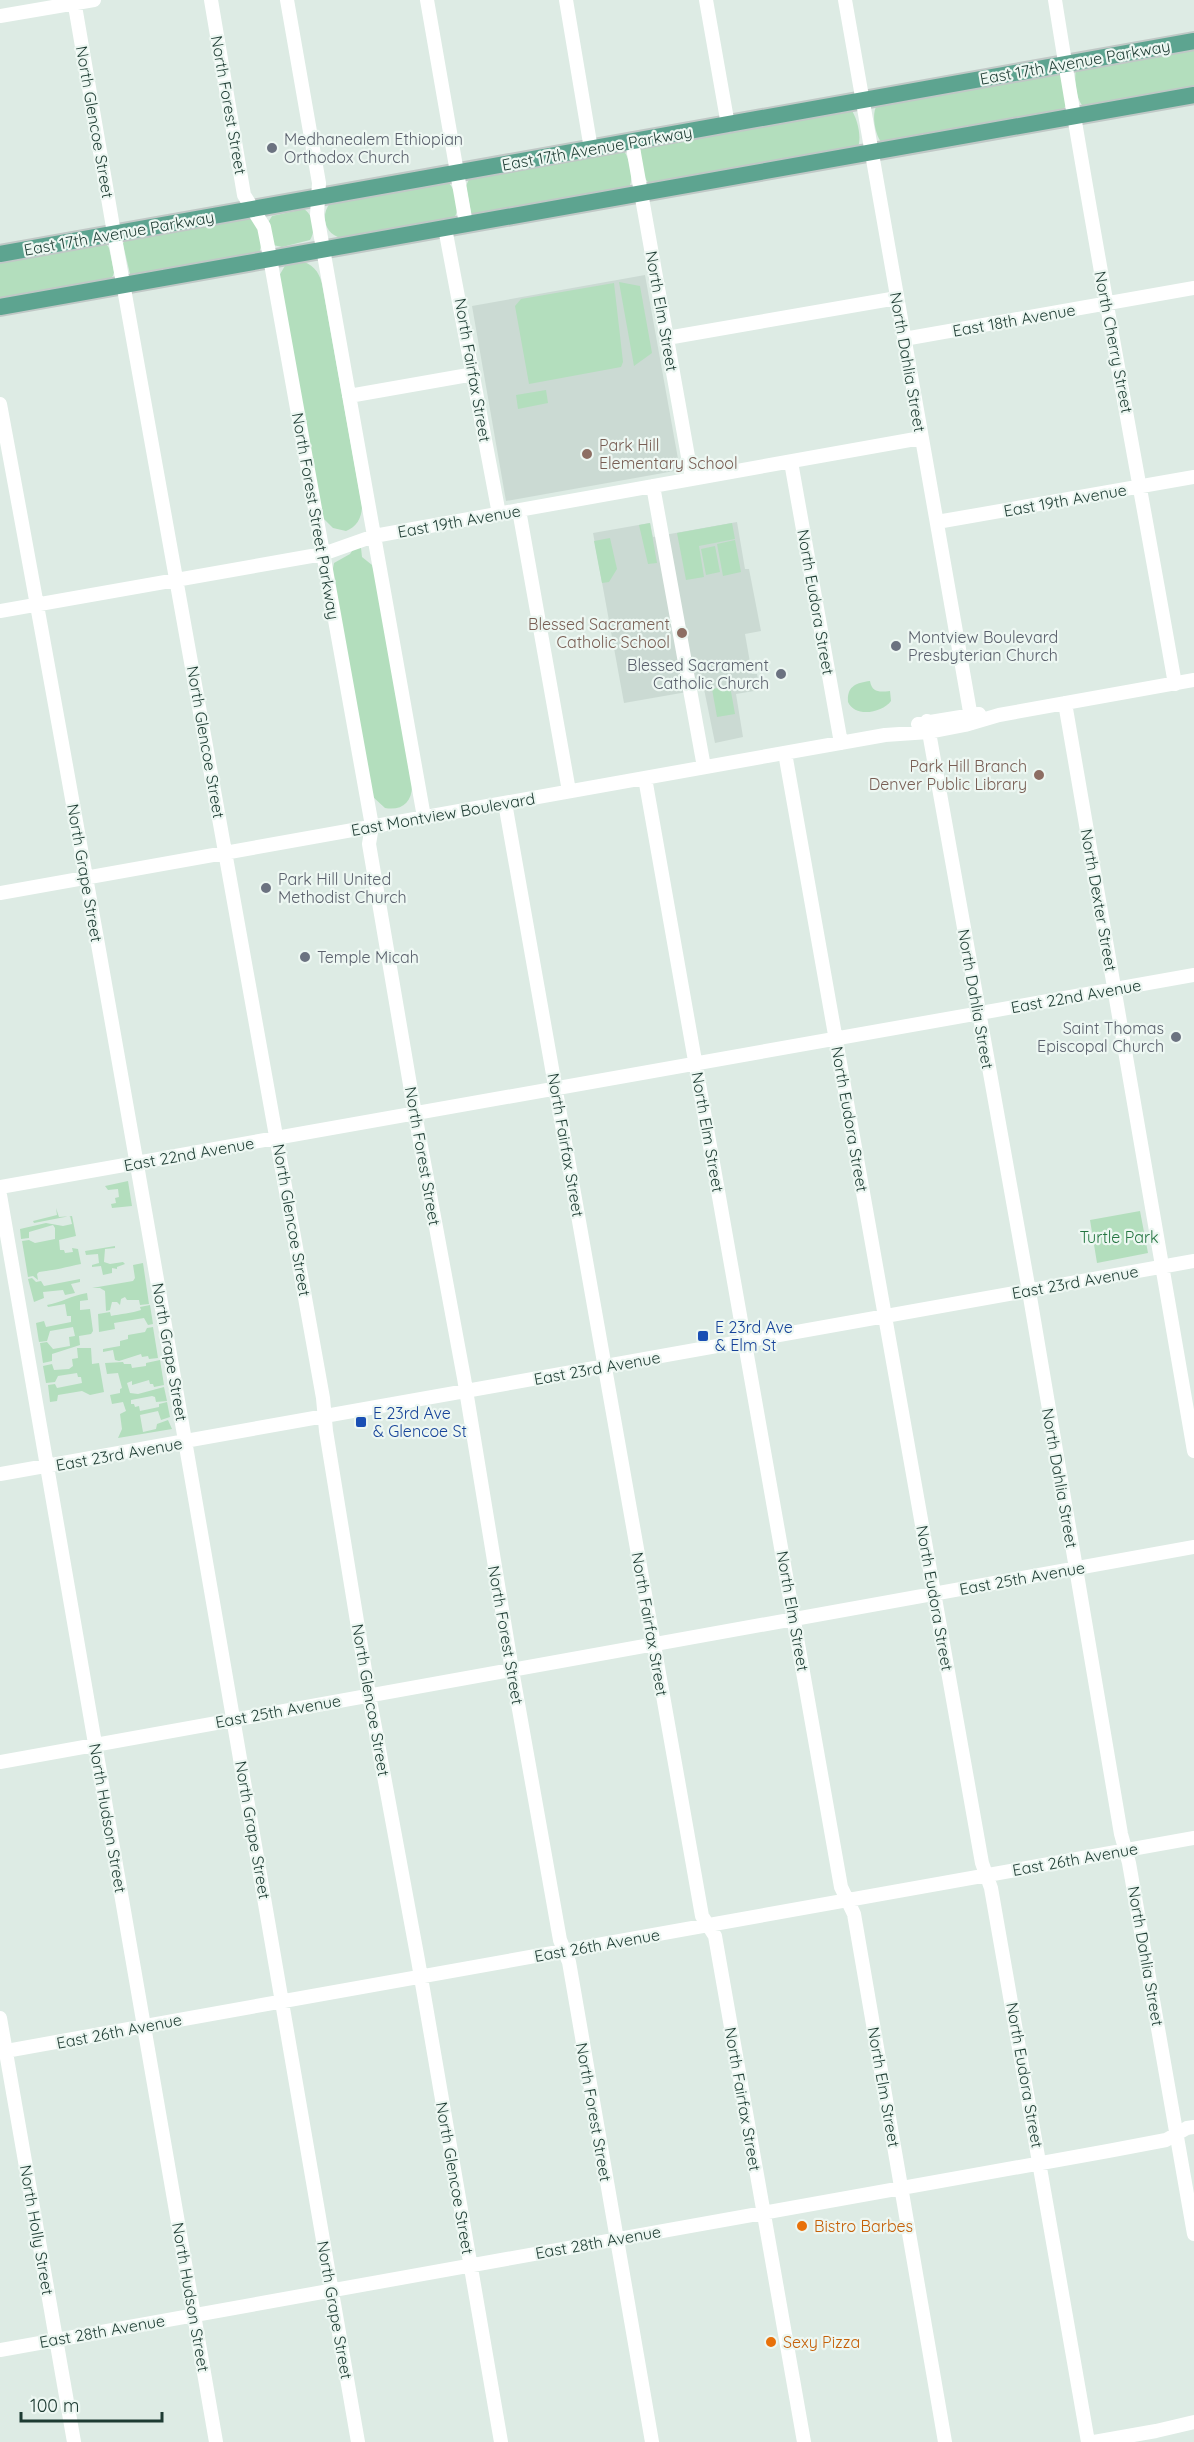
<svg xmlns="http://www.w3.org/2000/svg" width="1194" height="2442" font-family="Quicksand,sans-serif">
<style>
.built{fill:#cbdad3}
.green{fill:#b3debd}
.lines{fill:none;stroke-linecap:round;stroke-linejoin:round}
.major-casing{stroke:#c0c8c6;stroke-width:20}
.minor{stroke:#fff;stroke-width:14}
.major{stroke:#5da490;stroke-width:16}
.worship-dot{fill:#6b7280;stroke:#edf7f2;stroke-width:2}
.education-dot{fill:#8d6e63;stroke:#edf7f2;stroke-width:2}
.transit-dot{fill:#1a4fb4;stroke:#edf7f2;stroke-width:2}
.food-dot{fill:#e8710a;stroke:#edf7f2;stroke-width:2}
.labels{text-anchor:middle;stroke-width:4.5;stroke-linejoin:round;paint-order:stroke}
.street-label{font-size:16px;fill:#1d3b32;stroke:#edf7f2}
.worship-label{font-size:16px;fill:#5b616d;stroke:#edf7f2;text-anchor:start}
.education-label{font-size:16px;fill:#785e54;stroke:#edf7f2;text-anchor:end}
.park-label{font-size:16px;fill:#247541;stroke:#edf7f2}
.transit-label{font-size:16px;fill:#164399;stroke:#edf7f2;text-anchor:start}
.food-label{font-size:16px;fill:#c56008;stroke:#edf7f2;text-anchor:start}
</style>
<rect width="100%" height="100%" fill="#ddebe4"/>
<path class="built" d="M645 275 680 470 506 501 472 306Z
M737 522 745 569H749L761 631 745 634 752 674H757L760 690 736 694 743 737 715 743 704 689 624 703 593 533 650 523 653 537Z"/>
<path class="green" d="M1194 47V89L1084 107C1076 101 1074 79 1076 69Z
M1057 71 1060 74 1067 104 1063 110 882 143C875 135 871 114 877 105Z
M851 109C857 118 862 136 858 147L650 184C642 179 639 157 641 147Z
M623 150C630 158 634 178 629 188L473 215 471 213 466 186 470 177Z
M448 182C456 190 461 209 454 218L341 238C325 234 320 216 330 203Z
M304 209C314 216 316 230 310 240L282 247 273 245 269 221 272 216Z
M247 217C259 222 264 242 259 253L133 276 130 274 123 244 125 238Z
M105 242 109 248 114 272 113 276 107 281 0 300V259Z
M299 261C312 263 319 271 322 284L362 506C362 517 357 527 346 531L333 528 323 518 279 276 286 264Z
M619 282 640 286 652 353 634 366Z
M614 283 623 362 621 367 529 384 515 306 521 299Z
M546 390 548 403 518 409 516 395Z
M650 523 657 563 648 564 639 525Z
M732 523 735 539 699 546 704 577 686 580 677 533Z
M610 538 617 569 609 582 602 583 594 541Z
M360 539 362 557 372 565 374 571 412 786C412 803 401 811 385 808L372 796 332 573 334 563 350 554Z
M735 540 741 572 723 576 717 544Z
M715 546 720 572 706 575 701 549Z
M870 681C872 693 880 692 890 691L891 701C882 713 855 718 848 702 847 686 856 683 870 681Z
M730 686 735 714 717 717 712 689Z
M128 1181 132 1206 112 1208 111 1204 116 1203 115 1198 119 1197 118 1189 108 1190 105 1186Z
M56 1208 59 1217 72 1216 76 1236 59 1240 60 1250H64L65 1253 73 1252 72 1248 78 1249 81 1264C67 1267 55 1270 39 1272L37 1274 38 1280 33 1276 28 1277 22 1241 29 1240 35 1243 55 1239V1228L53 1225 29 1232V1238L21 1239 20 1229 46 1223 63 1226 72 1224 70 1216 34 1223 33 1221 57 1215Z
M1140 1211 1148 1253 1097 1263 1090 1220Z
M115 1246V1248L105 1249 104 1262 110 1264 123 1262 125 1264 117 1267V1269L112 1268V1273L103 1275 101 1266 92 1267V1265L99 1263 98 1254 86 1255 85 1251Z
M143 1263 149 1304 140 1305 139 1300H127L125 1297 121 1299 120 1305 117 1302H112L110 1310 106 1311 105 1291 100 1288H92L133 1281 135 1278 133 1265Z
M32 1278 36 1282 41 1281 44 1286 80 1279V1282L71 1284 75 1293 65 1295 63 1290 43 1292 44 1298 34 1302 28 1279Z
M87 1293 88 1300 80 1301V1310L90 1309 93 1331 91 1334 79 1336 80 1345 52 1354V1361L43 1363 40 1343 47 1342 53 1349 70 1346 69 1337 75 1336 73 1327 50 1331 47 1341 39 1342 36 1323 44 1321 46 1327 71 1322V1316H67L65 1304 48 1307 47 1305C63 1302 70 1296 87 1293Z
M150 1305 153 1324 148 1325 144 1318 114 1323 115 1329 99 1332 98 1314 110 1312 111 1316C120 1314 132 1313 141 1310L140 1307Z
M153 1327 158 1358 149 1359 148 1356 142 1357 141 1354 119 1361 115 1360 113 1350 103 1352V1349L120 1346V1341L128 1339V1335L145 1332 147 1328Z
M77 1348H91L92 1364 99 1363 104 1392 90 1395 82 1391 58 1395 57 1401 50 1402 48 1385 55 1384 57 1388 82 1383 81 1377H78L77 1373 58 1376 55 1382 46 1383 43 1366 52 1364 54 1370 69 1369 73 1366 72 1359 78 1358Z
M160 1360 164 1385 154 1387 153 1384H150L149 1380 132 1385V1381L127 1383 130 1393 138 1394 164 1387 167 1401 156 1402 155 1397 152 1396 131 1400V1404H134L135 1407 139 1406 140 1411 159 1407V1404L167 1402 170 1417 161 1420 158 1411 140 1415 143 1432 156 1429 157 1424 168 1420 172 1429 118 1438 122 1429 120 1414 126 1411 123 1402 112 1404 110 1395 120 1393V1389L122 1388 118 1373 107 1374 105 1363 123 1362 124 1364H131L132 1368 146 1366V1363Z"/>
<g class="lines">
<g class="major-casing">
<path id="major" d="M0 254 1194 41
M0 307 1194 95"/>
</g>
<path class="minor" d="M74 0 114 233 323 1398 326 1431 369 1695 418 1960 501 2442
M211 0 244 195 264 227 268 247 372 826 369 844 415 1114 464 1378 512 1670 560 1940 569 1962 652 2442
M287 0 319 183 317 215 424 817
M427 0 466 224
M566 0 591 149
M706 0 728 125
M845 0 972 723
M1055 0C1091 229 1135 456 1175 684
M0 16 94 0
M632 142 692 479
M445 228 499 514
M667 338 897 298
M904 339 1194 288
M349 396 474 374
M0 404C126 1083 240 1763 358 2442
M791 462 841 743
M653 486 704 767
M519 510 569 791
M937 522 1194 477
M0 611 323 554 374 536 921 438
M1065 703 1194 1451
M927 721 1029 1291 1121 1834 1129 1863 1194 2234
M918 724 979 714
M785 753 982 1863 991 1888 1088 2442
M645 778 841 1887 854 1914 945 2442
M505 803 702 1916 715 1936 804 2442
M0 893 885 735 929 732 965 725 999 715 1194 680
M0 1187 1194 975
M0 1195 216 2442
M0 1474 1194 1261
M0 1762 1194 1547
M0 2018 74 2442
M0 2052 1194 1838
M0 2350 1108 2151 1166 2140 1187 2128 1194 2127
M1094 2442 1156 2431 1194 2422"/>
<use href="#major" class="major"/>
</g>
<g class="worship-dot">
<circle cx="272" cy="148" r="6"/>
<circle cx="896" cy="646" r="6"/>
<circle cx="781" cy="674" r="6"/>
<circle cx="266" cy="888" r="6"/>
<circle cx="305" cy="957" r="6"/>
<circle cx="1176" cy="1037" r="6"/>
</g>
<g class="education-dot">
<circle cx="587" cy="454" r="6"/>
<circle cx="682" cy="633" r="6"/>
<circle cx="1039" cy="775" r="6"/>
</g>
<g class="transit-dot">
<rect x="697" y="1330" width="12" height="12" rx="3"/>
<rect x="355" y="1416" width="12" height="12" rx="3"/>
</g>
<g class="food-dot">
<circle cx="802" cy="2226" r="6"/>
<circle cx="771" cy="2342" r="6"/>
</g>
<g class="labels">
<g class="street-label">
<text transform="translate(1075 62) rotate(-10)" y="6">East 17th Avenue Parkway</text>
<text transform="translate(229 105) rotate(80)" y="6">North Forest Street</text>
<text transform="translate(95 122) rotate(80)" y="6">North Glencoe Street</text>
<text transform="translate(597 148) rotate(-10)" y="6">East 17th Avenue Parkway</text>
<text transform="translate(119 233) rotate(-10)" y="6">East 17th Avenue Parkway</text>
<text transform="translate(662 311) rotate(80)" y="6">North Elm Street</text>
<text transform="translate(1014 320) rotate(-10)" y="6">East 18th Avenue</text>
<text transform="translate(1114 342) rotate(79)" y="6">North Cherry Street</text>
<text transform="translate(908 362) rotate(80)" y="6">North Dahlia Street</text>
<text transform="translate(473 370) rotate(80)" y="6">North Fairfax Street</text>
<text transform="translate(1065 500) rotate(-10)" y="6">East 19th Avenue</text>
<text transform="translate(316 516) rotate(80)" y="6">North Forest Street Parkway</text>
<text transform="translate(459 521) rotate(-10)" y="6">East 19th Avenue</text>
<text transform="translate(816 602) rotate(80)" y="6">North Eudora Street</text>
<text transform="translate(206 742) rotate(80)" y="6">North Glencoe Street</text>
<text transform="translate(443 814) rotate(-10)" y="6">East Montview Boulevard</text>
<text transform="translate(85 873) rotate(80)" y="6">North Grape Street</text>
<text transform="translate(1099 900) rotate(80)" y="6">North Dexter Street</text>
<text transform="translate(1076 996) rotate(-10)" y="6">East 22nd Avenue</text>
<text transform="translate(976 999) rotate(80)" y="6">North Dahlia Street</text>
<text transform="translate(850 1119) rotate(80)" y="6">North Eudora Street</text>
<text transform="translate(708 1132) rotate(80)" y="6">North Elm Street</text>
<text transform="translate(566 1145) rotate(80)" y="6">North Fairfax Street</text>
<text transform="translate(189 1154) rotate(-10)" y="6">East 22nd Avenue</text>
<text transform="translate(423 1156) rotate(80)" y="6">North Forest Street</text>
<text transform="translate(292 1220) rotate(80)" y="6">North Glencoe Street</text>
<text transform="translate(1075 1282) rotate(-10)" y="6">East 23rd Avenue</text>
<text transform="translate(170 1352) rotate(80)" y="6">North Grape Street</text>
<text transform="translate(597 1368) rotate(-10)" y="6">East 23rd Avenue</text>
<text transform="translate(119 1454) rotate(-10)" y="6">East 23rd Avenue</text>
<text transform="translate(1060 1478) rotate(80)" y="6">North Dahlia Street</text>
<text transform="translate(1022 1578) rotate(-10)" y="6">East 25th Avenue</text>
<text transform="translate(935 1598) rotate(80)" y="6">North Eudora Street</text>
<text transform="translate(793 1611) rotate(80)" y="6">North Elm Street</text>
<text transform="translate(650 1624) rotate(80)" y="6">North Fairfax Street</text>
<text transform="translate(506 1635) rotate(80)" y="6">North Forest Street</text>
<text transform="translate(371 1700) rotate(80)" y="6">North Glencoe Street</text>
<text transform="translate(278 1711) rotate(-10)" y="6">East 25th Avenue</text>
<text transform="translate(108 1818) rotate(80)" y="6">North Hudson Street</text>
<text transform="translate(253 1830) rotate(80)" y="6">North Grape Street</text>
<text transform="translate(1075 1859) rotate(-10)" y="6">East 26th Avenue</text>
<text transform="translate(597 1945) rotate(-10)" y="6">East 26th Avenue</text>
<text transform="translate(1146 1956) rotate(80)" y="6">North Dahlia Street</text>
<text transform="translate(119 2031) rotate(-11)" y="6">East 26th Avenue</text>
<text transform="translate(1025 2075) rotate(80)" y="6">North Eudora Street</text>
<text transform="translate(884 2087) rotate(80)" y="6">North Elm Street</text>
<text transform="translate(743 2099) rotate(80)" y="6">North Fairfax Street</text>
<text transform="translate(594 2112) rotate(80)" y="6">North Forest Street</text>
<text transform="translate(455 2178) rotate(80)" y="6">North Glencoe Street</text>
<text transform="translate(37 2230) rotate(80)" y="6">North Holly Street</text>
<text transform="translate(598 2242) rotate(-10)" y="6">East 28th Avenue</text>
<text transform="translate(191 2297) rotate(80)" y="6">North Hudson Street</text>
<text transform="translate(335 2310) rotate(80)" y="6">North Grape Street</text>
<text transform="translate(102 2331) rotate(-10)" y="6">East 28th Avenue</text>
</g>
<g class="worship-label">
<text x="284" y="145">Medhanealem Ethiopian<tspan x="284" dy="18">Orthodox Church</tspan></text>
<text x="908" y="643">Montview Boulevard<tspan x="908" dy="18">Presbyterian Church</tspan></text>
<text x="769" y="671" text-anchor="end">Blessed Sacrament<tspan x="769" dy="18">Catholic Church</tspan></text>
<text x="278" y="885">Park Hill United<tspan x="278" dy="18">Methodist Church</tspan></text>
<text x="317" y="963">Temple Micah</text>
<text x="1164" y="1034" text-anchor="end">Saint Thomas<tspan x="1164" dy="18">Episcopal Church</tspan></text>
</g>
<g class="education-label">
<text x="599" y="451" text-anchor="start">Park Hill<tspan x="599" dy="18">Elementary School</tspan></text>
<text x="670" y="630">Blessed Sacrament<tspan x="670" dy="18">Catholic School</tspan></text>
<text x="1027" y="772">Park Hill Branch<tspan x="1027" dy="18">Denver Public Library</tspan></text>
</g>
<g class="park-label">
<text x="1119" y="1243">Turtle Park</text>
</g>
<g class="transit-label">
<text x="715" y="1333">E 23rd Ave<tspan x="715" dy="18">&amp; Elm St</tspan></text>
<text x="373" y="1419">E 23rd Ave<tspan x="373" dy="18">&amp; Glencoe St</tspan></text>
</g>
<g class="food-label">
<text x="814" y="2232">Bistro Barbes</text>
<text x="783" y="2348">Sexy Pizza</text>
</g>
</g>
<path d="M21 2412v9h141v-9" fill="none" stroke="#1d3b32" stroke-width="3"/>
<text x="30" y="2412" font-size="18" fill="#1d3b32" stroke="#edf7f2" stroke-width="4.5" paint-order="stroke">100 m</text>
</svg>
